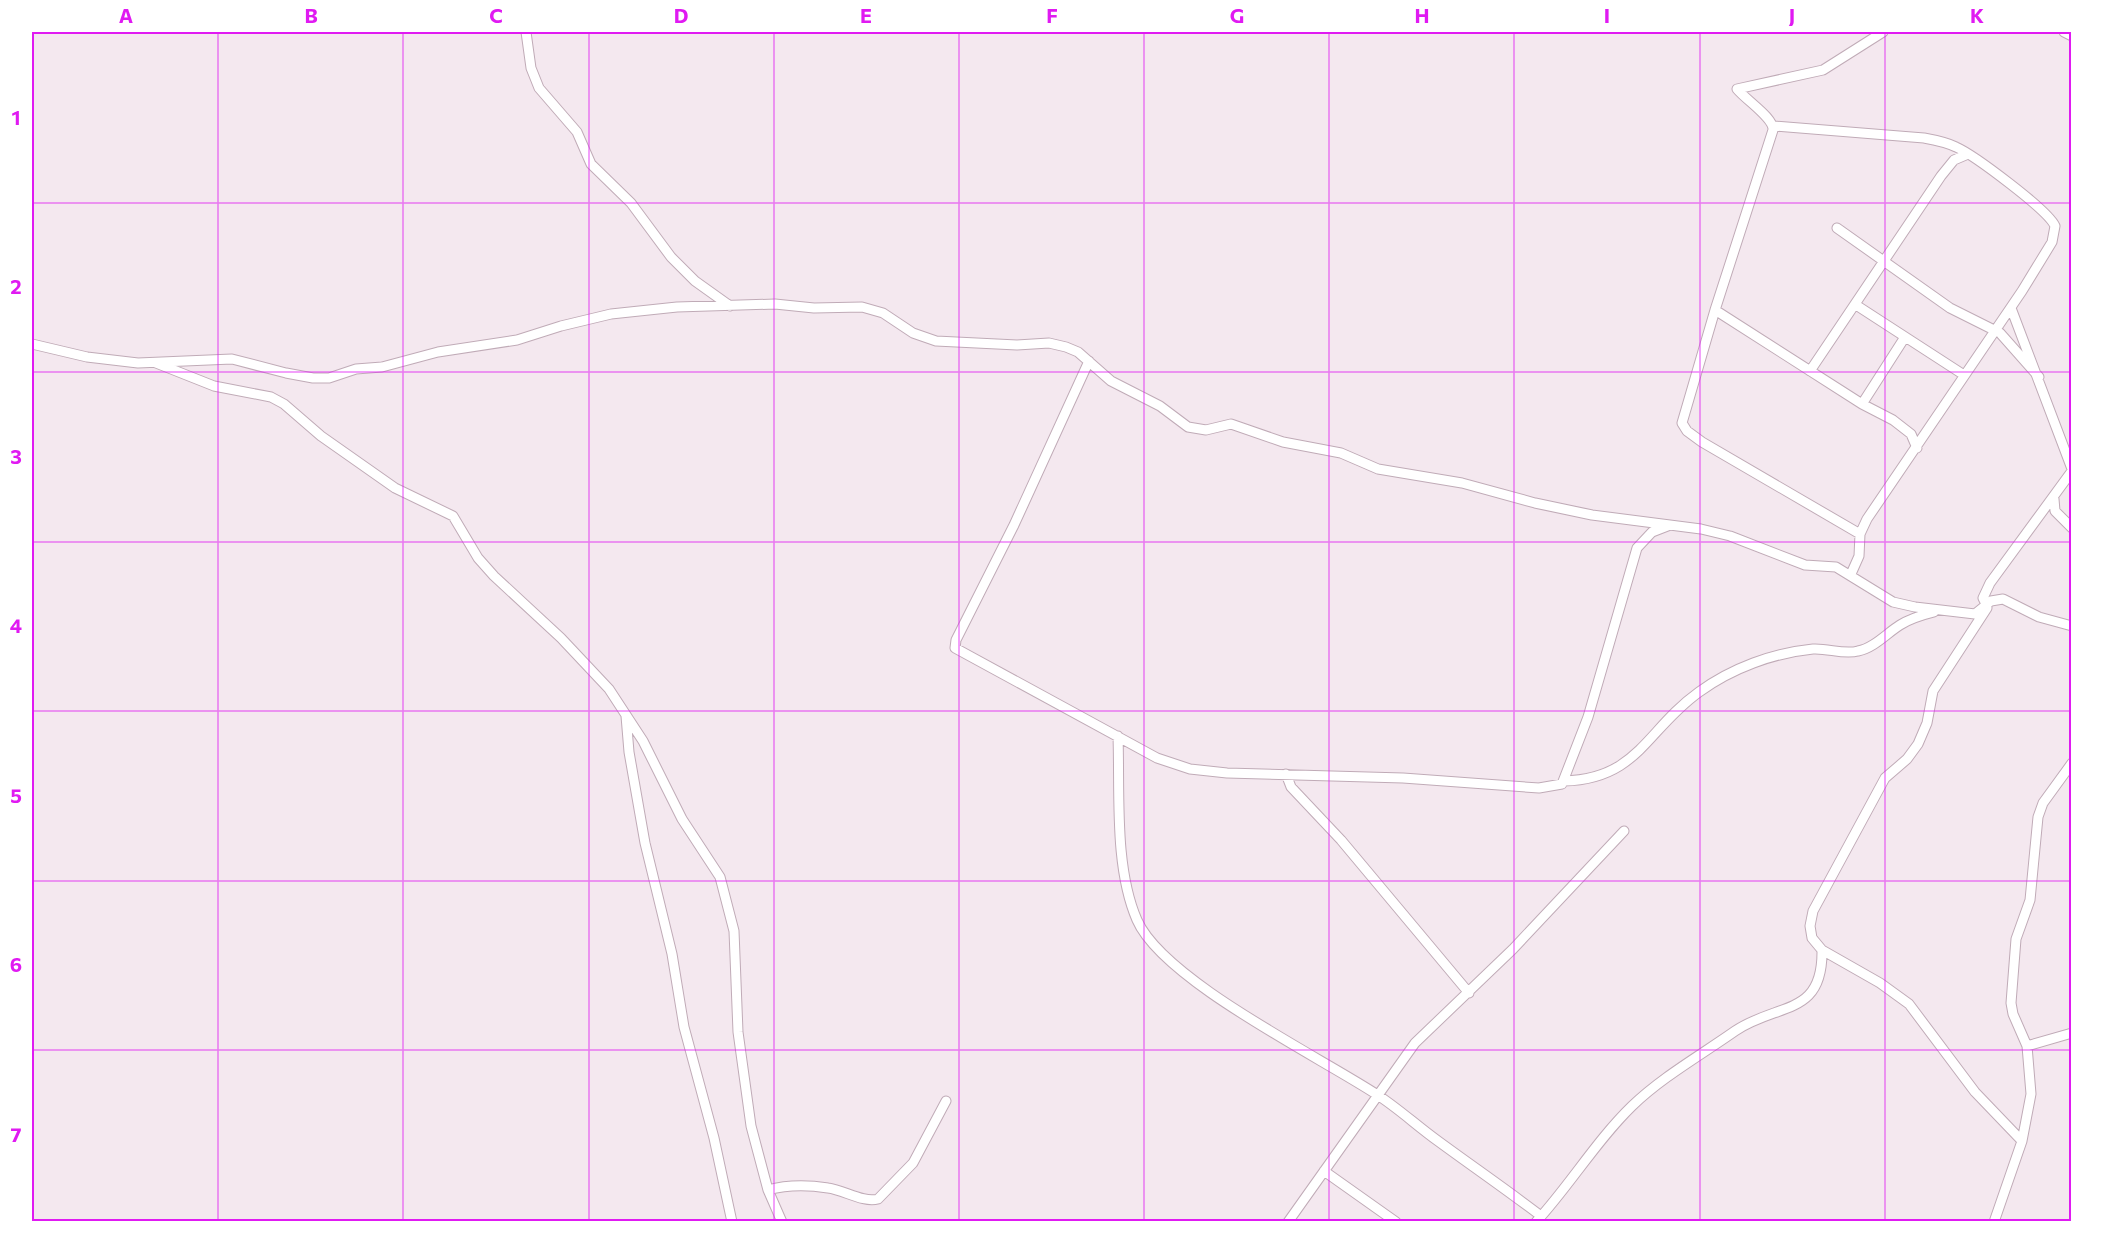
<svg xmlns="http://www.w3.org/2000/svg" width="2103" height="1253" font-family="Commissioner,sans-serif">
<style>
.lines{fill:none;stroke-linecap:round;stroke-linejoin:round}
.minor-casing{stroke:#c0abb7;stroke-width:11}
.minor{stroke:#fff;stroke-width:9}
.grid{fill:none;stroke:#e01af2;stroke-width:1.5;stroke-opacity:0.55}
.neatline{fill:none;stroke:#e01af2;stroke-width:2}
.grid-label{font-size:20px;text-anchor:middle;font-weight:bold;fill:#e01af2}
</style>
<rect width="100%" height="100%" fill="#f4e8ef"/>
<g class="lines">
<g class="minor-casing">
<path id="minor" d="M526 32 531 68 539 88 577 132 591 164 631 203 671 257 695 281 730 306
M2064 32 2072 36
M1774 126 1924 138C1935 140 1946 142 1956 147 1974 155 2048 210 2055 226L2052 242 2022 291 1867 519 1860 534 1859 556 1851 574
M1837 228 1950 308 2000 333 2039 377
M1856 305 1964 375
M2011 308 2072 469
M1715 310 1862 404 1893 420 1911 434 1917 448
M32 344 87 357 138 363 232 359 286 373 313 378H329L356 369 382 367 438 352 517 340 561 326 611 314 677 307 775 304 814 308 862 307 883 313 913 333 936 341 1017 345 1049 343 1066 347 1078 352 1111 381 1160 406 1188 427 1206 430 1231 424 1283 442 1341 453 1378 469 1462 483 1535 503 1592 515 1701 529 1730 536 1805 565 1836 567 1893 602 1915 607 1975 614 1991 601 2003 599 2039 617 2072 626
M1089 361 1014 525 956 640 955 648 1157 758 1190 769 1227 773 1403 778 1539 788 1562 784 1588 717 1637 548 1652 532 1670 525
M156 363 214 386 271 397 284 404 321 436 395 488 453 516 478 558 494 576 561 638 609 689 643 741 682 819 720 877 734 931 738 1032 751 1126 768 1190 782 1222
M1810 371 1941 176 1954 160 1968 154
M1862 404 1905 337
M2054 499 2055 511 2072 528
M1860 534 1702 442 1687 431 1682 423 1715 310 1773 130C1774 118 1747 101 1737 89L1823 70 1883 32
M1986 604 1983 598 1990 583 2072 471
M1987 608 1933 691 1927 723 1918 744 1907 759 1885 778 1813 911 1810 926 1812 938 1822 950 1880 983 1909 1004 1975 1092 2022 1141
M626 716 629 752 645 843 672 954 684 1027 714 1138 732 1222
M1118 736C1120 793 1114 867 1137 920 1163 980 1318 1056 1376 1094 1398 1108 1417 1126 1438 1141 1472 1166 1507 1190 1541 1216
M1286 774 1291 787 1341 840 1469 993
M1564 781C1638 779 1646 730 1699 692 1732 668 1773 653 1813 649 1828 648 1844 655 1858 651 1874 648 1887 633 1900 625 1911 618 1922 615 1934 612
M2027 1046 2072 1033
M1324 1171 1396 1222
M768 1190C786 1185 809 1185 828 1188 844 1190 863 1203 878 1199L913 1163 946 1101
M1288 1222 1415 1043 1513 949 1624 831
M1536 1222C1570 1185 1596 1141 1632 1106 1662 1077 1701 1055 1735 1031 1778 1002 1823 1017 1822 950
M1994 1222 2022 1141 2031 1094 2027 1046 2013 1014 2011 1003 2016 939 2030 900 2038 817 2043 803 2072 763"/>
</g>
<use href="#minor" class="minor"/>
</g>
<path class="grid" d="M218 32V1222M403 32V1222M589 32V1222M774 32V1222M959 32V1222M1144 32V1222M1329 32V1222M1514 32V1222M1700 32V1222M1885 32V1222M32 203H2072M32 372H2072M32 542H2072M32 711H2072M32 881H2072M32 1050H2072"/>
<rect width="2103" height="1253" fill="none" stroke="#ffffff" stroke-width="66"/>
<rect x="33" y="33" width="2037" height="1187" class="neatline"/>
<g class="grid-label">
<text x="126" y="23">A</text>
<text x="311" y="23">B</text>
<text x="496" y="23">C</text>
<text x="681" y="23">D</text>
<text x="866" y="23">E</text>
<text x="1052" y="23">F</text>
<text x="1237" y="23">G</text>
<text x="1422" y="23">H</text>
<text x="1607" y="23">I</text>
<text x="1792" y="23">J</text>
<text x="1977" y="23">K</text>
<text x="16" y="125">1</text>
<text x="16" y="294">2</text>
<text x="16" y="464">3</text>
<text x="16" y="633">4</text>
<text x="16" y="803">5</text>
<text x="16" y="972">6</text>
<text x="16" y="1142">7</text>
</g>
</svg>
